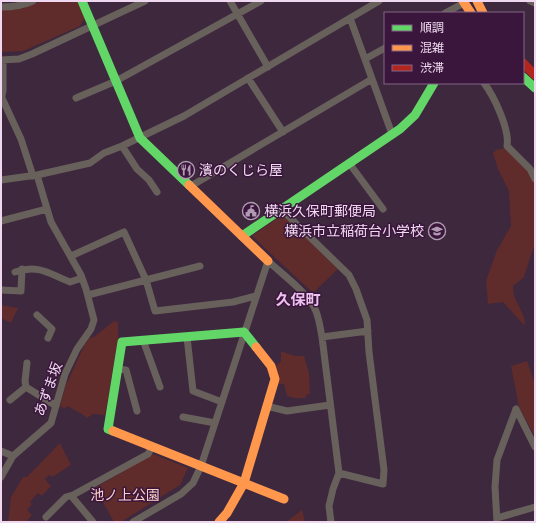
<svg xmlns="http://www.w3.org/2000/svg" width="536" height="523" font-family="Commissioner,'Noto Sans JP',sans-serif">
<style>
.green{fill:#5f2b2b}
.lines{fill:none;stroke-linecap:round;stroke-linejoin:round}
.street{stroke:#68605b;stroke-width:7}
.fast{stroke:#63d668;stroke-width:9}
.slow{stroke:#ff974d;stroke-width:9}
.jam{stroke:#b3261e;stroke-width:9}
.labels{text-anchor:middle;stroke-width:3;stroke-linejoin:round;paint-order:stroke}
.poi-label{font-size:14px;fill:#f0d9f0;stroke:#3a163c;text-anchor:start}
.street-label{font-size:14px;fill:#f0d9f0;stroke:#3a163c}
.park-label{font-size:14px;fill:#fbcfca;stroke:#3a163c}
.neighbourhood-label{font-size:15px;font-weight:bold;fill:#eec0ef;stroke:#3a163c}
</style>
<rect width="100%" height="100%" fill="#3d283e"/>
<path class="green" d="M42 1H77L85 18 80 26 23 51 1 52V10L24 8Z
M506 148 528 170 535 185V243L524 277 513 286 514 296 524 317 525 326 503 302 488 304 486 281 497 250 511 226 509 191 498 169 493 153 496 150Z
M282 215 338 269 313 293 252 236Z
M1 305 18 308 11 323 1 318Z
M114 321 118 322V339L105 415 93 414 87 418 82 414 67 406 65 409 60 406 66 385 85 344 89 338 94 337Z
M281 351 295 356H304L309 373 310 394 306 395V398H294L287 396 284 384H278L275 367 281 361Z
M527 361 535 384V434L534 435 519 407 511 366Z
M60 443 71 465 52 477 49 475 45 479 51 486 42 496 38 493 30 502 32 504 27 510 32 515 27 521 28 522H8L11 497 23 477H27Z
M153 454 188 468 180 485 121 522H114L95 488Z
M302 510 305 522H286Z"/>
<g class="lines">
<path class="street" d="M230 1 268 67
M530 1 535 3
M1 7C13 7 22 6 33 1
M445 13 464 3
M350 18 392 134
M365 59 385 48
M1 60 19 59 32 54 145 1
M248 78 283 132
M484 83C494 96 510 130 507 146L530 169 535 179
M2 98 21 139 33 176
M76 98 116 81 261 1
M1 100 3 91V61
M122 146 137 169 149 180 157 192
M349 163 383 209
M1 180 37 175 90 163 104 153 122 146 184 116 379 1
M191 186 372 79
M281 209 349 275 356 289 367 320 369 352 384 470 383 484 339 473
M1 221 47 209
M71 256 124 232 146 280 155 311 233 302 256 296
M15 272C40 264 49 274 70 282L82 278
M1 290 21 291 22 269
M88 295 200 266
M37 315 52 329 48 338
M187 337 193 391 222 402
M322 337 368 331
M143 340 160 387
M27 363 25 381 26 387 56 406
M117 369 126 370 137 411
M10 400 26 387
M266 406 287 411 330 405
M516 409 535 447
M183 417 215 423
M1 451 13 456
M1 477 13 456 51 423 65 374 77 349 91 329 94 320 86 289 81 275 51 222 37 175
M46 517 66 497 73 495
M497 518 535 507
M93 522 73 498V495L148 454 152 447
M133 522 181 494 193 483 201 466 268 261C282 274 304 290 314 307 319 316 320 327 322 337L339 473 333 489 329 506 331 522
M497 522 495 487 497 460 516 409"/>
<path class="fast" d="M82 1 140 138 189 185
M523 77 535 88
M242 236 400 129 415 115 434 83
M113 431 108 429 122 342 244 332 256 347"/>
<path class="slow" d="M463 1 471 13
M477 1 483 13
M189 185 268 261
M113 431 284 499
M219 522 227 513 244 483 275 379 271 366 256 347"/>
<path class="jam" d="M523 63 535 75"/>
</g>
<defs>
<g id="restaurant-ring" transform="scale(0.9)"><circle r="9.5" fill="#3a163c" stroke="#b19bb2" stroke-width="1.5"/><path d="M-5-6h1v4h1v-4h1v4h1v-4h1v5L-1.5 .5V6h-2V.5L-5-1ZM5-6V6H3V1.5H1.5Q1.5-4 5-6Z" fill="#b19bb2"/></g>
<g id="civic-ring" transform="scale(0.9)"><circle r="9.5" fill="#3a163c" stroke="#b19bb2" stroke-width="1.5"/><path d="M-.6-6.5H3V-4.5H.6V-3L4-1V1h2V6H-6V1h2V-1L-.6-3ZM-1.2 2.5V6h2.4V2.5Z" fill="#b19bb2"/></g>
<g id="school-ring" transform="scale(0.9)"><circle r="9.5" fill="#3a163c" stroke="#b19bb2" stroke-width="1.5"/><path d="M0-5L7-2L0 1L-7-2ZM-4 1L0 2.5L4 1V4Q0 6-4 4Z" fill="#b19bb2"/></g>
</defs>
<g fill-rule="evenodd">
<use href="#restaurant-ring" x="186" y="170"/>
<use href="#civic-ring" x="251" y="211"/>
<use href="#school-ring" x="437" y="231"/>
</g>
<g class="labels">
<g class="poi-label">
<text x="199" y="175">濱のくじら屋</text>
<text x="264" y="216">横浜久保町郵便局</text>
<text x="424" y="236" text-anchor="end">横浜市立稲荷台小学校</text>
</g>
<g class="street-label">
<text transform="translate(48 389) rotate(-70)" y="5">あずま坂</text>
</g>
<g class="park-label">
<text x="125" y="500">池ノ上公園</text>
</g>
<g class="neighbourhood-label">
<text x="298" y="305">久保町</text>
</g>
</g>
<rect width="536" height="523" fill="none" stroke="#f0d9f0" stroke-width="4"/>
<rect x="384" y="12" width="140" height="72" fill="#3a163c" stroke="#836484"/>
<rect x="392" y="25" width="20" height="6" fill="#63d668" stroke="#836484"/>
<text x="420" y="32" font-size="12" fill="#f0d9f0">順調</text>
<rect x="392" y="45" width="20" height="6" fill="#ff974d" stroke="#836484"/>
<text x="420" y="52" font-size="12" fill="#f0d9f0">混雑</text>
<rect x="392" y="65" width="20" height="6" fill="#b3261e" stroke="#836484"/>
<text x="420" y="72" font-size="12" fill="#f0d9f0">渋滞</text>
</svg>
